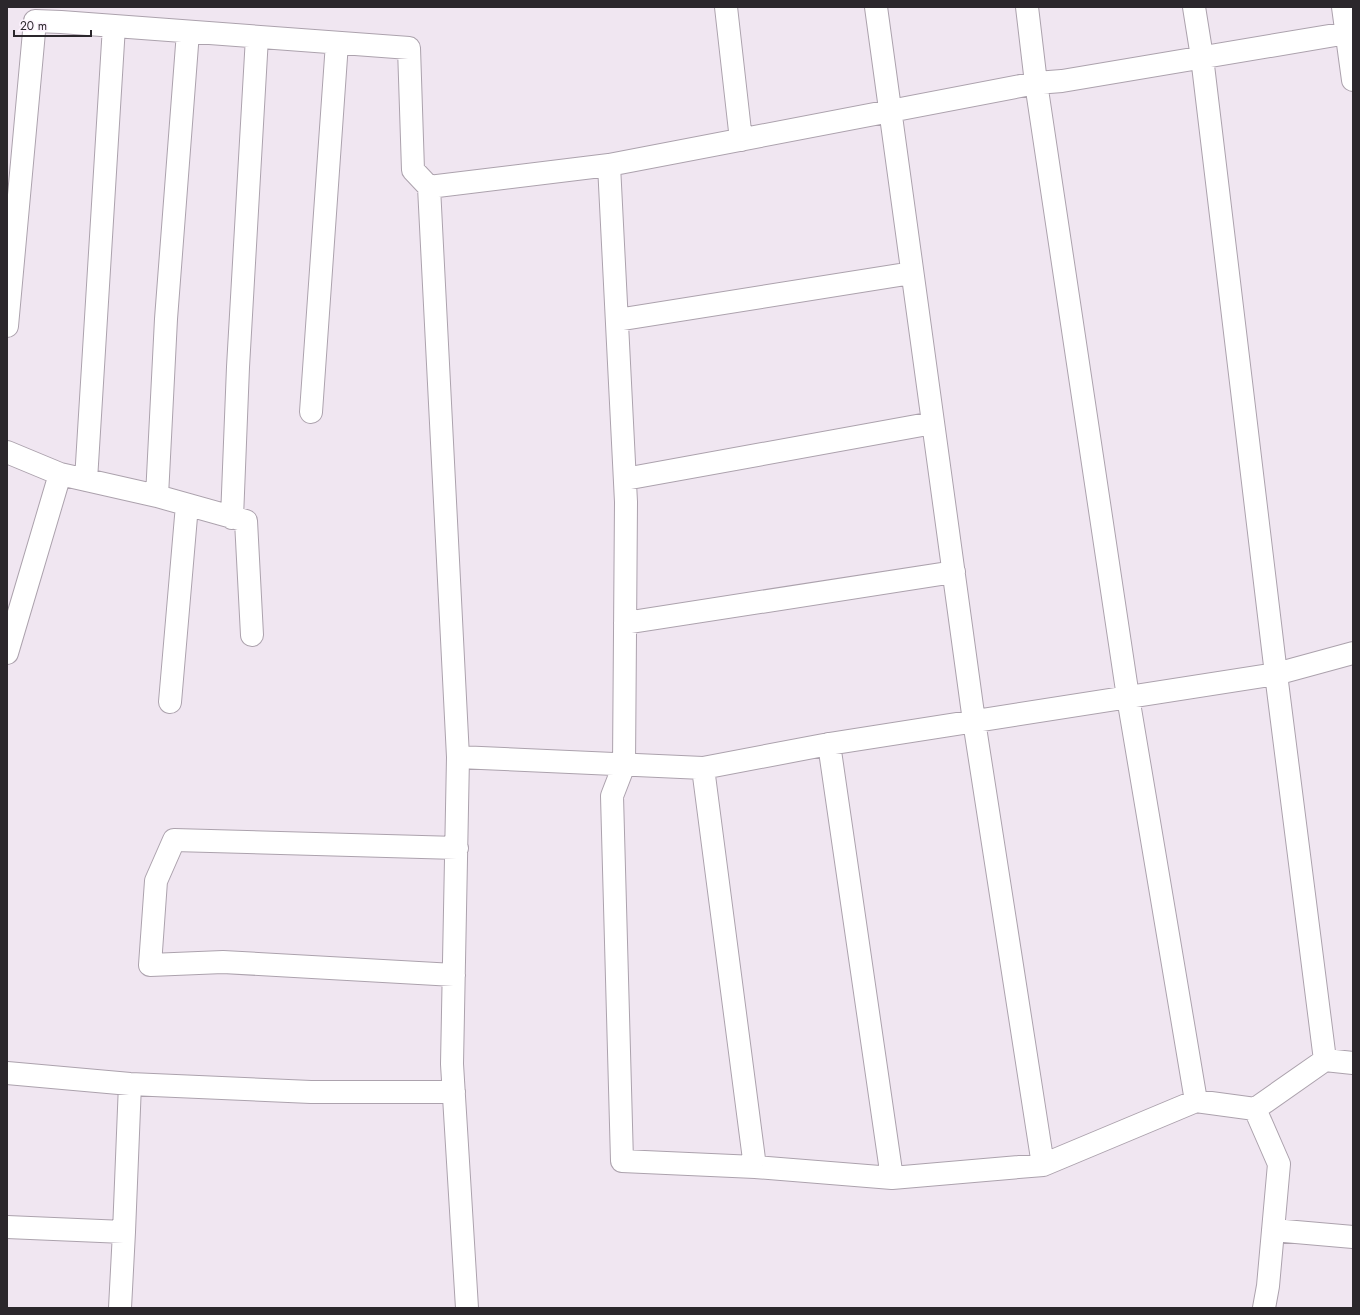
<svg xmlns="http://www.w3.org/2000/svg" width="1360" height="1315" font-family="Jost,sans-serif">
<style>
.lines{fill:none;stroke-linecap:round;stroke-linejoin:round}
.minor-casing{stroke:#aca2ad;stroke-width:24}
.minor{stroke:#fff;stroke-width:22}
</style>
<rect width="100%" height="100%" fill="#f0e6f1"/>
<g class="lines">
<g class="minor-casing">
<path id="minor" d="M726 7 741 140
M876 7 974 721 1043 1165 1196 1101
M1027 7 1036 83 1062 81 1353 32
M1194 7 1202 57 1276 674 1325 1060 1353 1063
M1343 7 1353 80
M617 320 912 273
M7 326 35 21 61 22 409 48 413 170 429 187
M311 412 337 43
M7 452 60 474 157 496 246 521 252 635
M625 479 933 423
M86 480 114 26
M157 496 166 319 188 32
M232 518 238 367 257 37
M625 623 954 572
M7 653 60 474
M170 702 187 505
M829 744 892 1178 1043 1165
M458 757 429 187 609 165
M703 768 755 1167 892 1178
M454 975 223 962 150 965 156 881 174 840 457 848
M7 1073 130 1084 311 1092H454
M1255 1109 1279 1164 1268 1286 1264 1308
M755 1167 622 1161 612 796 624 765 626 502 609 165 1036 83 1128 697 1196 1101 1255 1109 1325 1060
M7 1227 124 1232
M1273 1230 1353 1237
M120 1308 124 1232 130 1084
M467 1308 452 1064 458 757 703 768 829 744 1276 674 1353 653"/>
</g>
<use href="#minor" class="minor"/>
</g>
<rect width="1360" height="1315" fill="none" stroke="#2b272c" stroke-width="16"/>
<path d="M14 30v6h77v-6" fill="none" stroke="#2b272c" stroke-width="2"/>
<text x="20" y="30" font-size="12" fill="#2b272c" stroke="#fdf3fe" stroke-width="3" paint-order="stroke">20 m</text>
</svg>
